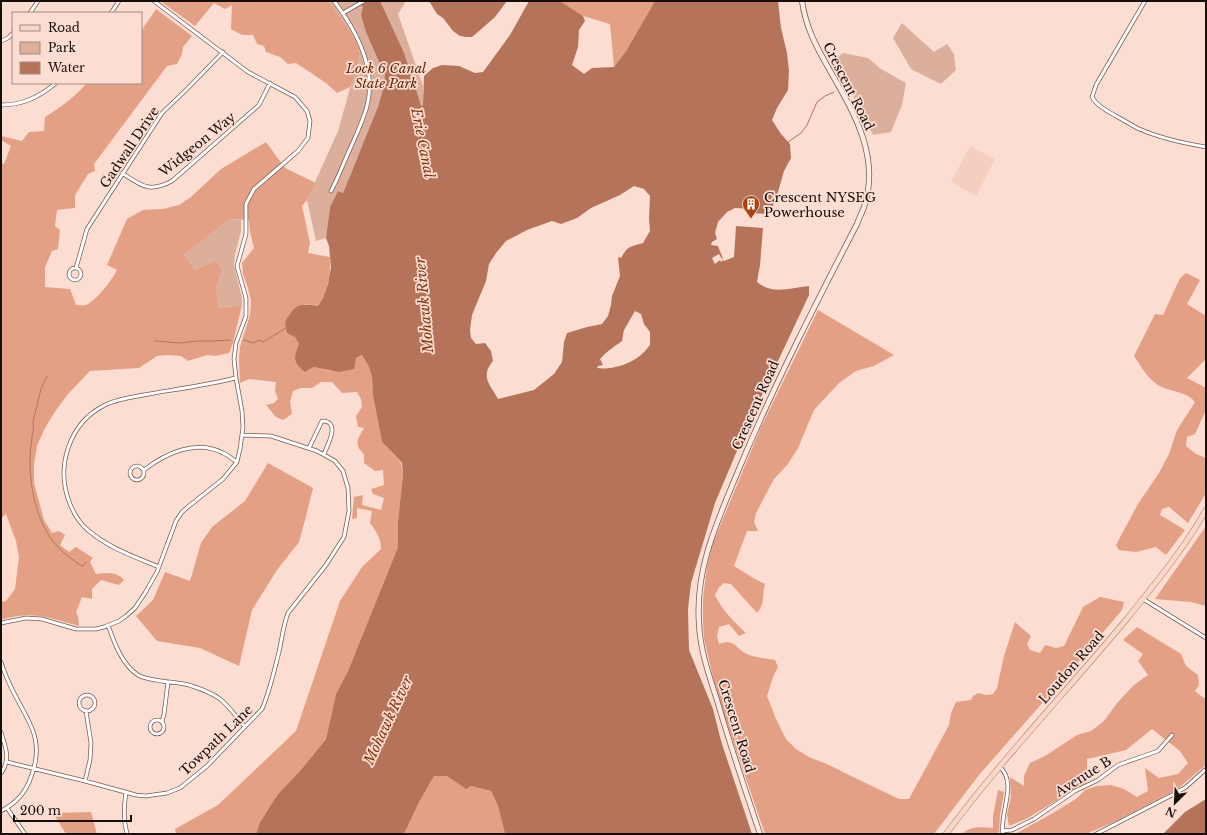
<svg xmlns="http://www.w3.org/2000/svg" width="1207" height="835" font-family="'Libre Baskerville',serif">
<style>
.built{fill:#f4cfc0}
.green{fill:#dcaf9d}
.forest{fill:#e4a085}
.water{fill:#b5745a;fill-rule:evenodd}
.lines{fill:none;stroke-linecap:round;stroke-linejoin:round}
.stream{stroke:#b5745a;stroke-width:1}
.street-casing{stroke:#755c52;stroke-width:4.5}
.secondary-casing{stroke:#755c52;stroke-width:6}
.primary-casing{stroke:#a87e6d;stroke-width:6}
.street{stroke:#fff;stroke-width:3}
.secondary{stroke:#fceae3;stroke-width:4.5}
.primary{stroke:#fad6c7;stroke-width:5}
.labels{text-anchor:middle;stroke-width:3.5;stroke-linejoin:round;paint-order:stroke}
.park-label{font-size:13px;font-style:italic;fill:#632709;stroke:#fbddd2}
.street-label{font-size:13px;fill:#170e0a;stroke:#fbddd2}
.poi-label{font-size:13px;fill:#170e0a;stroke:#fbddd2;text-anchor:start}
.water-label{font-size:14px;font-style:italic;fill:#83330b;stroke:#fbddd2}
</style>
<rect width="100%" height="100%" fill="#fbddd2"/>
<path class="built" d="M970 146 995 159 976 196 951 182Z"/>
<path class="green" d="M316 1H406L398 14 423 86V105L420 106 357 158 343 193 338 191 330 207 326 238 316 241 307 200 338 131 357 63Z
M902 23 934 52 947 44 954 54 956 70 941 84 911 69 893 38Z
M843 53 868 58 881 69 906 83 902 105 891 132 873 135 835 60Z
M230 219 241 220V231L235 255 234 265 242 298V305L219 308 216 289 222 270 216 260 195 270 184 255Z"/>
<path class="forest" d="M160 1H328L346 26 358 46 359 53 357 70 350 87 337 93 326 83 296 63 288 64 280 57 266 52 264 46 257 44 253 35H242L231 29 232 5 225 9 214 3 195 26Z
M560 1H655L626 51 614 67 610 24 583 16Z
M156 9 192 36 183 47 182 54 177 64 167 66 94 164 95 171 88 174 75 195V208L57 210 55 226 60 230 58 249 52 251 45 267V287L70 289 76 305C79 305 83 306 86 305 97 300 111 281 117 270L107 265 127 219 143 210 163 209 179 205 191 197 221 169 266 142 285 168 316 183 307 200 302 206 310 243 308 253 330 257C331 274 328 292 318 306L305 304 295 337 300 344 295 355 313 367 331 371 362 355 369 367 372 377 373 396 382 442 393 453 401 463 403 475 398 521V547L348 671 336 694 326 739 300 771 278 794 260 822 256 834H176L175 829 218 805 296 731 340 601 362 567 381 549C381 538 376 531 370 523L372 511 357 508V518L352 519 354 497 363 495 362 505 381 510 384 498 373 494 371 489 384 485 383 470 375 471 364 463V454C353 444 358 439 364 428L358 427 356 416 362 407 361 399 357 392 342 393 332 382H321L312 388H301L293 391 290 402 292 414 283 420 276 417 266 405 274 403 278 399 275 391 276 382 249 379 240 383 239 359 240 347 250 315 251 301 248 288 243 274 242 263 254 248 250 232 249 220 230 219 184 255 195 270 216 260 222 270 216 289 219 308 242 305 233 343 229 353 215 356 207 355 188 361 181 356 168 355 157 356 139 368 90 371 68 394 54 413 44 430 37 446 34 464V483L44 520 52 533 59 531 65 535 60 545 69 552 76 547 93 558 90 562 96 574C106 572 118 572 124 580L119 585 101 580 92 589V599L82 597 76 612 78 617 79 626C48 618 34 610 1 620V602L6 601 15 589 19 557 16 541 6 514 1 518V163L4 164 11 146 1 140V136L22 141 29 132 44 131 45 117C61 107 75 97 87 83H141V31Z
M1186 273 1200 280 1187 304 1206 316V359L1187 378 1206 388V410L1195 434 1187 437 1186 446 1196 454 1206 458V493L1188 523 1169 507 1162 509 1160 515 1185 530 1166 555 1156 547 1136 552 1119 550 1116 545 1138 504 1159 473 1169 454 1177 430 1195 402C1187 391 1169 392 1158 385 1147 378 1141 366 1134 356L1155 314 1163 315 1180 278Z
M818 310 894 355 874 366 856 371 839 383 814 410 798 448 788 464 774 479 756 513 754 522 758 531H747L734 566 755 579 765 584C762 594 765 605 757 613L731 584 724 583 719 587 715 595C722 610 734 622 746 633L739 636 729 624 719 627 717 636 719 644C735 638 735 648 747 654 753 657 768 659 775 660L778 667 773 677 767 696 776 719 786 739 796 749 809 757 829 765 853 777 899 799H909L949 725 951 713 956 702 971 700 973 696 978 693 986 695 993 694 997 688 1004 656 1015 622 1031 636 1027 644 1030 650 1040 653 1045 645 1056 648 1064 646 1083 607 1100 597 1124 602 1122 610 1073 668 979 775 934 834H765L723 712 713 677 704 639 703 623V599L707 567 713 543 761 427Z
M268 463 313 488 305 520 299 542 277 570 252 610 239 666 200 648 157 641 136 616 153 600 165 572 190 581 201 543 212 527 245 501Z
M1206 526V606L1191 602 1155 599Z
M1137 627 1181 654 1186 666 1198 675 1199 685 1195 691 1201 696 1206 699V765L1176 790 1116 821 1086 834H1015L1053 813 1076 799 1085 790 1097 786 1111 785 1124 789 1137 797 1148 791 1145 768 1159 778 1178 774 1188 763 1180 751 1152 729 1126 750 1087 759V782L1026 819 1009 826 1007 815 1011 796 1010 777 1024 786V776L1030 763 1045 756 1077 735 1091 731 1104 721 1118 702 1134 685 1148 675 1138 661 1143 654 1123 640Z
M434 776H447L465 788 471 786 491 791 498 806 505 834H404L419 801Z
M998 790 1004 792 1000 815 999 834H962C970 826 983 827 993 828V816Z
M91 812 97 834H66L53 813Z"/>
<path class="water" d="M359 1H380L404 53 414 83 421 106 423 105 424 76 433 68 442 65 459 66 475 73 483 72 510 35 529 1H560L583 16 585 21 579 30 578 47 572 65 584 74 592 68 614 67 626 51 655 1H778L781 28 787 53 789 71 788 90 777 108 772 120 781 134 790 144 791 158 784 171 776 199 769 214 751 213V209L735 208 727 212 718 222 715 233 717 239 712 242 711 245 718 246 723 259H722L719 254 712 258 715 264 720 260 721 262 723 260 724 261 734 257 736 226 763 228 760 265 757 282C772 295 790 288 809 286V295L747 427 715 503 691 583 688 609 689 650 713 709 721 741 752 834H505L498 806 491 791 471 786 466 789 447 776H434L419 802 404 834H256L260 822 278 794 300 771 326 739 336 694 348 671 398 547V521L403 475 402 463 393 453 382 442 373 396 372 377 369 367 362 355 356 358 354 369 339 372 313 367 305 372C293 362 293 358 299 344L295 337 287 333 285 322C295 305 298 303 318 306L323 298 328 284 331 267 329 246 326 238 330 207 338 191 343 193 378 107 384 86 385 75 366 32 361 15 363 7ZM634 186 644 189 650 196 649 219 650 231 643 243C629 247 628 246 621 258L618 257 620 276 612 296 611 305 608 316 602 324 587 327 567 333 564 342 562 362 554 374 534 390 498 399C490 384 480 377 493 361L491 351 485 343 476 344 471 338 470 330 472 315 486 281 489 264 496 253 506 241 527 230 552 221 561 224 577 218 591 208 620 195ZM635 311 641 314 644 324 650 332V345C647 349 644 352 641 355 630 364 612 370 597 368L598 366 603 365 600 359C608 350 614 347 622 341L624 330Z
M429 1H507L495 17 479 31 472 37H466L460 36 453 31 443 18 437 14Z
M1206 799V834H1163L1185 812Z"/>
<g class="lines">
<path class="stream" d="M788 142 801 133 807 125 817 102 825 96 834 92
M244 340 253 343 259 340 263 342 286 328
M155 341 181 343 196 341H214L230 340
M47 376 41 389 33 422C34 427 33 431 32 437 31 445 30 454 30 462 30 493 39 531 63 552 68 557 75 561 80 565L83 566 86 562"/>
<g class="street-casing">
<path id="street" d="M1145 1 1096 85 1092 97C1097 106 1107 111 1116 116 1123 120 1130 124 1137 128 1159 138 1182 143 1206 147
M30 13 38 1
M111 13 119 1
M343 13 364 1
M1 41 8 38 13 33
M1 105C23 105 39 97 56 83
M122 173C142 186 149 193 172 181L259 105 270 83
M331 191C339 176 343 164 350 149 356 135 363 121 367 106 377 68 356 30 334 1
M69 274a6 6 0 1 1 12 0a6 6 0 1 1-12 0Z
M76 268 87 229 162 113 187 89 223 52
M309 448 322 421C341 421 328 444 324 454
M130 473a7 7 0 1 1 14 0a7 7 0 1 1-14 0Z
M144 470C166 453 196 439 223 453 228 455 232 459 237 462
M159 567C135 557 109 548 89 531 80 524 74 514 70 504 55 467 69 423 105 405 119 398 134 397 149 394 178 389 207 385 236 378
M1143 599 1206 638
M1 623 26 618 42 619 76 629H96L104 627 119 621 126 616 135 608 145 593 157 572 176 521 182 512 189 506 223 479 237 462 240 449 243 427 242 411 236 378 234 359 236 343 246 316V298L237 266 246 234V204L254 189 298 151 308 138 310 121 307 111 295 97 248 72 154 1
M108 625C114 642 122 665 138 675 145 679 154 680 162 681 172 683 182 682 192 686 201 689 212 693 220 699 229 706 237 718 245 727
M1 662C6 679 14 694 23 710 27 718 33 728 35 738 38 751 36 764 31 777 26 792 15 804 1 811
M79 703a8 8 0 1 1 16 0a8 8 0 1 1-16 0Z
M150 727a7 7 0 1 1 14 0a7 7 0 1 1-14 0Z
M162 722 164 714 168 682
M1 732C5 747 11 757 2 772
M7 762 85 781 136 795 146 796 167 793 180 788 207 766 262 709C270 691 274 671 279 652 282 639 283 626 288 613L326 565 344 537 349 511 348 488 343 471 335 461 317 451 271 436 242 435
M1000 767C1018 784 999 813 1003 834
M85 781 90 760 91 743 86 711
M126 792C124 807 123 819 127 834
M7 808 25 834
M1002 831 1012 830 1034 819 1075 791 1098 780 1118 765 1158 751 1172 735
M1096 834 1174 794 1186 787 1205 770"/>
</g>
<g class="secondary-casing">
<path id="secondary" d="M760 834C745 789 730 745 717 700 709 675 700 650 699 623 695 568 718 520 739 469 774 385 815 305 857 224 859 218 862 213 864 207 881 156 853 111 829 69 816 46 806 28 802 1"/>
</g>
<g class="primary-casing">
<path id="primary" d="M946 834C1002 759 1066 692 1126 620 1154 585 1184 549 1206 510"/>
</g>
<use href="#street" class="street"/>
<use href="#secondary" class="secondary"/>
<use href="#primary" class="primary"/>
</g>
<defs>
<g id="building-pin" transform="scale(0.9)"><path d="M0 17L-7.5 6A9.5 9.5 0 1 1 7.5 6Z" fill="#a7430f" stroke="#fbddd2"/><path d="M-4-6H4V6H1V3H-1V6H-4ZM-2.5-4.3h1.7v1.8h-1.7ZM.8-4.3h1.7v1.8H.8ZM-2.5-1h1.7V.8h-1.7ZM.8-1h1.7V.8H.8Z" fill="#fff"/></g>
</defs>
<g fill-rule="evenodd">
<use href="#building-pin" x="751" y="204"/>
</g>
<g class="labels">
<g class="park-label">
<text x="386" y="73">Lock 6 Canal<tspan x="386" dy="15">State Park</tspan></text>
</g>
<g class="street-label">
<text transform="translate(849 86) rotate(63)" y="5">Crescent Road</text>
<text transform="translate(197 144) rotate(-39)" y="5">Widgeon Way</text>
<text transform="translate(129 147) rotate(-56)" y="5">Gadwall Drive</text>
<text transform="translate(755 405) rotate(-66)" y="5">Crescent Road</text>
<text transform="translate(1071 667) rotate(-49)" y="5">Loudon Road</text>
<text transform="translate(737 726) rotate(73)" y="5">Crescent Road</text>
<text transform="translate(216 740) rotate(-44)" y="5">Towpath Lane</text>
<text transform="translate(1083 776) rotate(-32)" y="5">Avenue B</text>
</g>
<g class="poi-label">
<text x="764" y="202">Crescent NYSEG<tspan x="764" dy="15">Powerhouse</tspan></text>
</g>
<g class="water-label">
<text transform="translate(423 143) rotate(79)" y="5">Erie Canal</text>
<text transform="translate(424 305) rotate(-95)" y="5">Mohawk River</text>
<text transform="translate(388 720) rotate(-65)" y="5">Mohawk River</text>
</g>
</g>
<rect width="1207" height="835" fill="none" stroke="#170e0a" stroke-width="4"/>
<rect x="12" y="12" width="130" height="72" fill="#fbddd2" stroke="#a08a82"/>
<rect x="20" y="25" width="20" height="6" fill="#fad6c7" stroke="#a08a82"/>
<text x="48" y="32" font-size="12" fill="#170e0a">Road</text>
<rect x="20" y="42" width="20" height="12" fill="#dcaf9d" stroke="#a08a82"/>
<text x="48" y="52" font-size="12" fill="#170e0a">Park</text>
<rect x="20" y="62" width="20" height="12" fill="#b5745a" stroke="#a08a82"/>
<text x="48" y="72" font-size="12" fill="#170e0a">Water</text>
<g transform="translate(1175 803) rotate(204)" stroke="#fbddd2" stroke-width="3" paint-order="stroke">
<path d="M0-3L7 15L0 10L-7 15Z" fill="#170e0a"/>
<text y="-6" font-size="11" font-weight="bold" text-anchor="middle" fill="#170e0a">N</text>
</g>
<path d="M14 815v6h117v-6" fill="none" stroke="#170e0a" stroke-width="2"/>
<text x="20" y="815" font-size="12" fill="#170e0a" stroke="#fbddd2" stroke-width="3" paint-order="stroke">200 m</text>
</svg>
